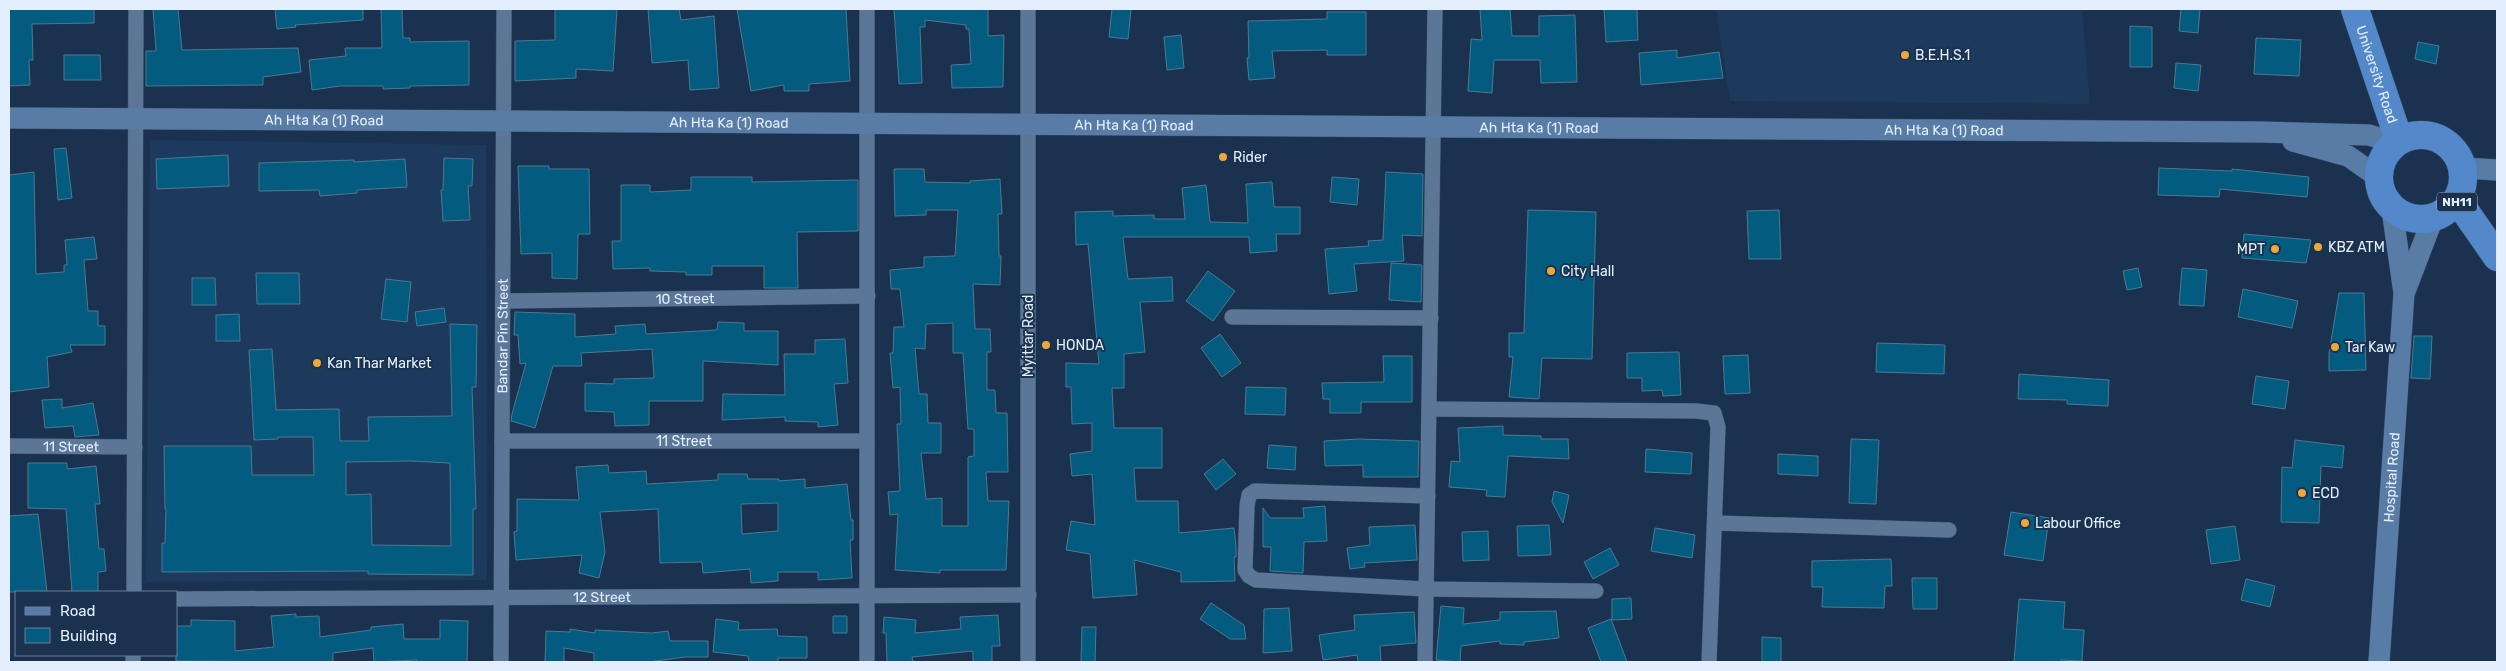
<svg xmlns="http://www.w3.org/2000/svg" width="2506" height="671" font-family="Rubik,sans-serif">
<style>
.built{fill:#1d3a5d}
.building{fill:#035c80;stroke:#4d7890;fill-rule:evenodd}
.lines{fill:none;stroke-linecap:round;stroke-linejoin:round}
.street-casing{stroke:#394c64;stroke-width:16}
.secondary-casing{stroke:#394c64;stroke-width:22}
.highway-casing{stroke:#394c64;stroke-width:29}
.street{stroke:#5c7698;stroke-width:15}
.secondary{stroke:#597ca7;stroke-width:21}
.highway{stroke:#5389cb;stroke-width:28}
.poi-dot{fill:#eda83b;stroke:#1a324f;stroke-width:2}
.labels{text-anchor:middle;stroke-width:4;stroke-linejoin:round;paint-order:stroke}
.shield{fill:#1a324f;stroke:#a7b6ca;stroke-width:1}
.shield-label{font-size:12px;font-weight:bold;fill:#e3effe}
.poi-label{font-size:14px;fill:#e3effe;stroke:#1a324f;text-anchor:start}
.street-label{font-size:14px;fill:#e3effe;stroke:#1a324f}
</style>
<rect width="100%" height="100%" fill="#1a324f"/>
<path class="built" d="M1716 9H2082L2090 104 1730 101Z
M150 140 486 145 487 580 146 582Z"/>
<path class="building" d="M9 9H94V23L32 24 33 60H29L30 85 9 86Z
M153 9H178L182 50 298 48 301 72 263 77V85L146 86V51H156Z
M275 9H363V20L295 25 296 27 277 29Z
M381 9H402L403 38H410V42L469 41V85L410 86V88L383 89V86H340L312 90 309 60 346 56 345 48H382Z
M555 9H617L613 71 576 69V78L515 81V41L555 40Z
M648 9H679L681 20 714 16 719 88 690 90 688 60 652 63Z
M737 9H846L850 81 809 84V91H784V85L751 91Z
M894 9H988V36L1004 35 1003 87 952 88 951 65 971 64 969 29H966V25L925 20V27H920L922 83 899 84Z
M1112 9H1131L1128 39 1109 37Z
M1480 9H1510L1512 36H1539V16L1575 15 1577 82 1541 83 1540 60H1494L1492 93 1468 91 1471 39 1482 40Z
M1604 9H1637L1638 40 1606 42Z
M2181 9H2200L2198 33 2179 31Z
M1327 12H1366V55H1327V50L1272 51 1275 78 1249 80 1247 58H1249L1248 21 1327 19Z
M2130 26 2152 27V67H2130Z
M1181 35 1184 68 1167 70 1164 37Z
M2256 38 2301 40 2299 76 2254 74Z
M2418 42 2439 46 2436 64 2415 59Z
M1677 50V58L1719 52 1723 78 1641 85 1639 53Z
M64 55H100L101 80H64Z
M2176 63 2201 65 2198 91 2174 88Z
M66 148 72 198 58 200 54 149Z
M228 155 229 186 157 189 156 159Z
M444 158 473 159 472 186H468L470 220 443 221 441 190H443Z
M405 159 407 187 357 190V193L320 196 319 190 259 191V163L354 160V162Z
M518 166H549V169H589L590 234H578L577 279 552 278V253L521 254Z
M2159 168 2232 171V169L2309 177 2307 197 2220 189 2219 197 2158 195Z
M894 169H924L925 182 970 183V181L1000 179 1002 214H998L999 256H1001L1000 285 973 284 975 329H990L991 352H987V390H995L996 413H1007L1008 472H986L988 501H1009L1006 570H940V573L895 570 898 514 890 515 888 492 900 491 897 424H901L900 387 893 388 890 353H893L894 327H904L900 289H891L890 270 924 267V257L955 256 958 210H926V215L895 216ZM953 323V353H963L968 429H974V456L968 457V526H942V498L926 499 921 453H941V423H928L927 394H919L915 348 925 349 926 324Z
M34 172 36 274 64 272V265H67L65 240 94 237 97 259 84 260 88 311H98V326H105V345H70L72 352 47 357 49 387 9 392V175Z
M1386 172 1423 174 1422 236 1402 235 1404 261 1354 264 1357 291 1329 294 1325 249 1369 246 1368 241 1383 240Z
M691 177H752V182L858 180V231L797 232 798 288H764V266H712V275H686V272L650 271V268L613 269 612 241H621V185H650V192L691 190Z
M1332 177 1359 179 1357 205 1330 202Z
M1272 182 1274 207H1300V234H1276L1277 251 1250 253 1249 237H1123L1128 279 1172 277 1173 301 1140 302 1145 352 1124 354V388H1112L1114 428H1162V468H1134L1136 501H1178L1179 533 1234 528 1236 546V557H1234L1235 581 1181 582V572L1134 560 1137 595 1093 598 1090 554 1066 550 1071 521 1095 525 1092 474 1072 476 1070 454 1092 451V423L1072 424 1071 387H1066V363L1099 364 1088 244 1076 245 1075 212 1113 211V216L1154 215V219H1185L1182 188 1206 185 1210 222 1248 223 1246 184Z
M1528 210 1596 212 1592 359 1542 358 1539 399 1509 397 1513 357H1509V333H1524Z
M1779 210 1781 259H1749L1747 211Z
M2244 234 2311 240 2306 263 2242 258Z
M1391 263 1422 265 1421 302 1389 300Z
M2138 268 2142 287 2127 290 2123 271Z
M2182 268 2207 270 2204 306 2179 305Z
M1208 271 1235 291 1213 321 1186 301Z
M256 273H299L300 304H257Z
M192 278H215L216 305H192Z
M386 279 411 282 407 322 381 319Z
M2243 289 2298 301 2292 328 2238 317Z
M2339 293H2364L2366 370 2329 371V353Z
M444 308 446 322 417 326 415 312Z
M515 312 575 314V337L616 334 615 326 645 324 646 334 717 330 718 322 744 323V331H778V365L703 361V401H649V425L615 426 614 412 585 411V383L614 384V379L654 378 652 349 581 353 582 366H553L535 428 511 421 512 414 526 363 520 364 518 335H514Z
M239 314 240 341H216V315Z
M450 324 477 325 476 387H472L476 509H473V575L368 574V571L162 572V543H165L166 509H165L164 446H251L252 475H314L313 437H278V439L254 440 249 350 272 349 276 410 339 409 340 441H369L368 417 452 416ZM410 461 450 463 451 546 372 545 371 494 346 495V462Z
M1220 334 1241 363 1222 377 1201 348Z
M2414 336H2432L2430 379 2411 378Z
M845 339 848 383 834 384 838 425 818 427V422L785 421V417L722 420 723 394 785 395 784 354H815V340Z
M1877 343 1945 345 1944 374 1876 372Z
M1679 352 1681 395 1663 396 1662 390 1642 391V378H1627V353Z
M1748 355 1750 393 1725 394 1723 356Z
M1383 356H1412V402H1361V413H1330V399H1323L1322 383 1384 382Z
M2019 374 2109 380 2108 406 2067 404V400L2018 399Z
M2256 376 2289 381 2285 409 2252 404Z
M1246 387 1286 388 1285 415 1245 414Z
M62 399V408L93 403 99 435 75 437 73 426 45 428 42 400Z
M1503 426V435L1541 436V439H1568L1569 459 1508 456 1505 497 1486 496 1487 490 1449 487 1451 461 1460 462 1458 428Z
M1359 439 1419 441 1418 477H1363V465L1325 466 1324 441Z
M1851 439 1879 440 1876 504 1849 503Z
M2295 440 2344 446 2342 468 2321 466 2319 523 2281 522 2282 467 2292 468Z
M1269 445 1296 447 1295 470 1267 468Z
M1646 449 1692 453 1691 474 1645 472Z
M1778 454 1818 456V476L1778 474Z
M1223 459 1236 474 1216 490 1204 474Z
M28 463H67V469L96 466 100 504H95L99 549H104L106 571 98 572V592H72L66 509 28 508Z
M608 465 609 473 646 471 647 484 718 480V474H747L748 479H779V481L805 479V488L847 484 851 520H853V540H850L852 578 818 580V572H778V581L751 583 750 569 703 573 702 562 660 563 658 509 600 512 605 552 599 578 579 573 582 555 516 560 514 532 517 531V499L579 500 576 467ZM778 503V531L742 534 741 504Z
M1554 491 1569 495 1563 523 1552 502Z
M1325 506 1327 541 1304 542 1303 573 1270 571 1271 547H1263V508L1270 518H1304L1303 508Z
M2011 512 2049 518 2043 561 2004 555Z
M38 514 47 592H9V516Z
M1415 525 1417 560 1364 563 1365 567 1350 569 1347 548 1370 545 1369 527Z
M1549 525 1551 555 1518 556 1517 526Z
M2235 526 2240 560 2211 564 2206 530Z
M1655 528 1695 535 1692 558 1651 551Z
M1488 531 1489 560 1463 561 1462 532Z
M1610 548 1619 565 1593 579 1584 562Z
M1891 559 1892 586H1885L1884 608 1822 607 1823 587H1812V561Z
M1912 578H1937V609H1913Z
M2246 579 2275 586 2270 607 2241 600Z
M1631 598 1632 619 1612 620V599Z
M2019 599 2065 602 2063 629 2084 630 2082 661 2061 660V662H2014Z
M1211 603 1244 625 1246 639H1230L1200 619Z
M1441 606 1464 608 1463 624 1500 620V612L1556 611 1559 638 1524 642V645L1500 644V641L1461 646 1460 662 1436 660Z
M1289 608 1292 651 1263 653 1264 609Z
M1414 612 1416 643 1380 646 1381 662H1358L1357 655 1323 660 1319 635 1355 630 1354 615Z
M296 614V617L319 616 320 637 371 630V627L403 624 404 639H440V620L468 621 467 662H417V660L374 662 373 648 333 653V662L176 661V626H191V620L235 621V651L274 647 271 616Z
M998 615 1000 646H992V662H973V651L912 657 913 662H887L886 633H883L884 617 916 620 915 633 961 629 960 617Z
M833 616H847V633H833Z
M716 619 739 622 738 630 777 629 778 636 807 637V658H778V662H749L748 656 713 652Z
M1611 619 1627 662H1601L1588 628Z
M1082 627H1096L1095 662H1081Z
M570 629 595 633V630L652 633 668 631 670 641H708V657H685L648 662H594V653L564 648V662H545L546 631 570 632Z
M1762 637 1781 638V662H1762Z"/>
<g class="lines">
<g class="street-casing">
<g id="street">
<path id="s1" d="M503 301 868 296"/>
<path d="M1232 317 1431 318"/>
<path d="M1429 409 1696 411 1714 413 1718 427 1709 662"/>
<path id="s2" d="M502 441H867"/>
<path id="s3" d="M9 446 135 447"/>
<path d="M1428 496 1255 491 1249 495 1247 506 1245 570 1249 576 1256 580 1426 589 1596 591"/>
<path d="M1716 523 1949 530"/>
<path d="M134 592 136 9"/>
<path id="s4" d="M176 599 1029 595"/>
<path d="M133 662V655"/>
<path id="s5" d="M501 662 504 9"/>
<path d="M867 662V9"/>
<path d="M1028 662V9"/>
<path d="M1425 662 1435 9"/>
</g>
</g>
<g class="secondary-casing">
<g id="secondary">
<path id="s6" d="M9 118 2260 132 2369 135 2395 143"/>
<path d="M2293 141 2348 156 2378 177"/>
<path d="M2464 168 2497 170"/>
<path d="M2405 291 2433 218"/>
<path id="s7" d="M2379 662 2404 293 2392 209"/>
</g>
</g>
<g class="highway-casing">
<g id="highway">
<path id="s8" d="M2355 9 2399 140"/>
<circle cx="2421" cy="177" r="42"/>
<path d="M2458 201 2497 257"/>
</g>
</g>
<use href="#street" class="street"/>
<use href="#secondary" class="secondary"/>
<use href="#highway" class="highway"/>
</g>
<g class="poi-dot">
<circle cx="1905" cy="55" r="5"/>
<circle cx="1223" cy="157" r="5"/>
<circle cx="2318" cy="247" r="5"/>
<circle cx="2275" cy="249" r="5"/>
<circle cx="1551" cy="271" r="5"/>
<circle cx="1046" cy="345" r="5"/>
<circle cx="2335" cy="347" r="5"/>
<circle cx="317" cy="363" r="5"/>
<circle cx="2302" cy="493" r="5"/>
<circle cx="2025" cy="523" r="5"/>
</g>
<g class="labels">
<rect class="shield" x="2437" y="192.5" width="40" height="19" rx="4"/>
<g class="shield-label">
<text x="2457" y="206">NH11</text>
</g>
<g class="poi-label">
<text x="1915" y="60">B.E.H.S.1</text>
<text x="1233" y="162">Rider</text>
<text x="2328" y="252">KBZ ATM</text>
<text x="2265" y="254" text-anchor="end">MPT</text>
<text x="1561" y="276">City Hall</text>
<text x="1056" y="350">HONDA</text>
<text x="2345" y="352">Tar Kaw</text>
<text x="327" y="368">Kan Thar Market</text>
<text x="2312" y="498">ECD</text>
<text x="2035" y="528">Labour Office</text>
</g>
<g class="street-label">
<text dy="5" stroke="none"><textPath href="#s8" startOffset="69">University Road</textPath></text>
<text dy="5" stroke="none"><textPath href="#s6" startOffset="315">Ah Hta Ka (1) Road</textPath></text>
<text dy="5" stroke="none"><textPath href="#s6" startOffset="720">Ah Hta Ka (1) Road</textPath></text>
<text dy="5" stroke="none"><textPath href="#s6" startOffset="1125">Ah Hta Ka (1) Road</textPath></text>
<text dy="5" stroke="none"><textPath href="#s6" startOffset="1530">Ah Hta Ka (1) Road</textPath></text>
<text dy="5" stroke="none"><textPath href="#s6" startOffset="1935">Ah Hta Ka (1) Road</textPath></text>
<text dy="5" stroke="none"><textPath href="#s1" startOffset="182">10 Street</textPath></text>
<text dy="5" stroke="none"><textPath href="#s5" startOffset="326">Bandar Pin Street</textPath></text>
<text transform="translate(1028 336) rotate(-90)" y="5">Myittar Road</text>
<text dy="5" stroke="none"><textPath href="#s2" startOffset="182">11 Street</textPath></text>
<text dy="5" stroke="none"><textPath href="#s3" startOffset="62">11 Street</textPath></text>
<text dy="5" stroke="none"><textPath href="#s7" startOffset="185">Hospital Road</textPath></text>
<text dy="5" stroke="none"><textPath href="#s4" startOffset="426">12 Street</textPath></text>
</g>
</g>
<rect width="2506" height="671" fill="none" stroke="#e3effe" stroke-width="20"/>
<rect x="15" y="591" width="162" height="65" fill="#1a324f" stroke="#6a7e95"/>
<rect x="25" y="607" width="25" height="8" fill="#597ca7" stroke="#6a7e95"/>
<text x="60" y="616" font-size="15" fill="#e3effe">Road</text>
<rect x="25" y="628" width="25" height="15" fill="#035c80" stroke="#6a7e95"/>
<text x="60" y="641" font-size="15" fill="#e3effe">Building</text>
</svg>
